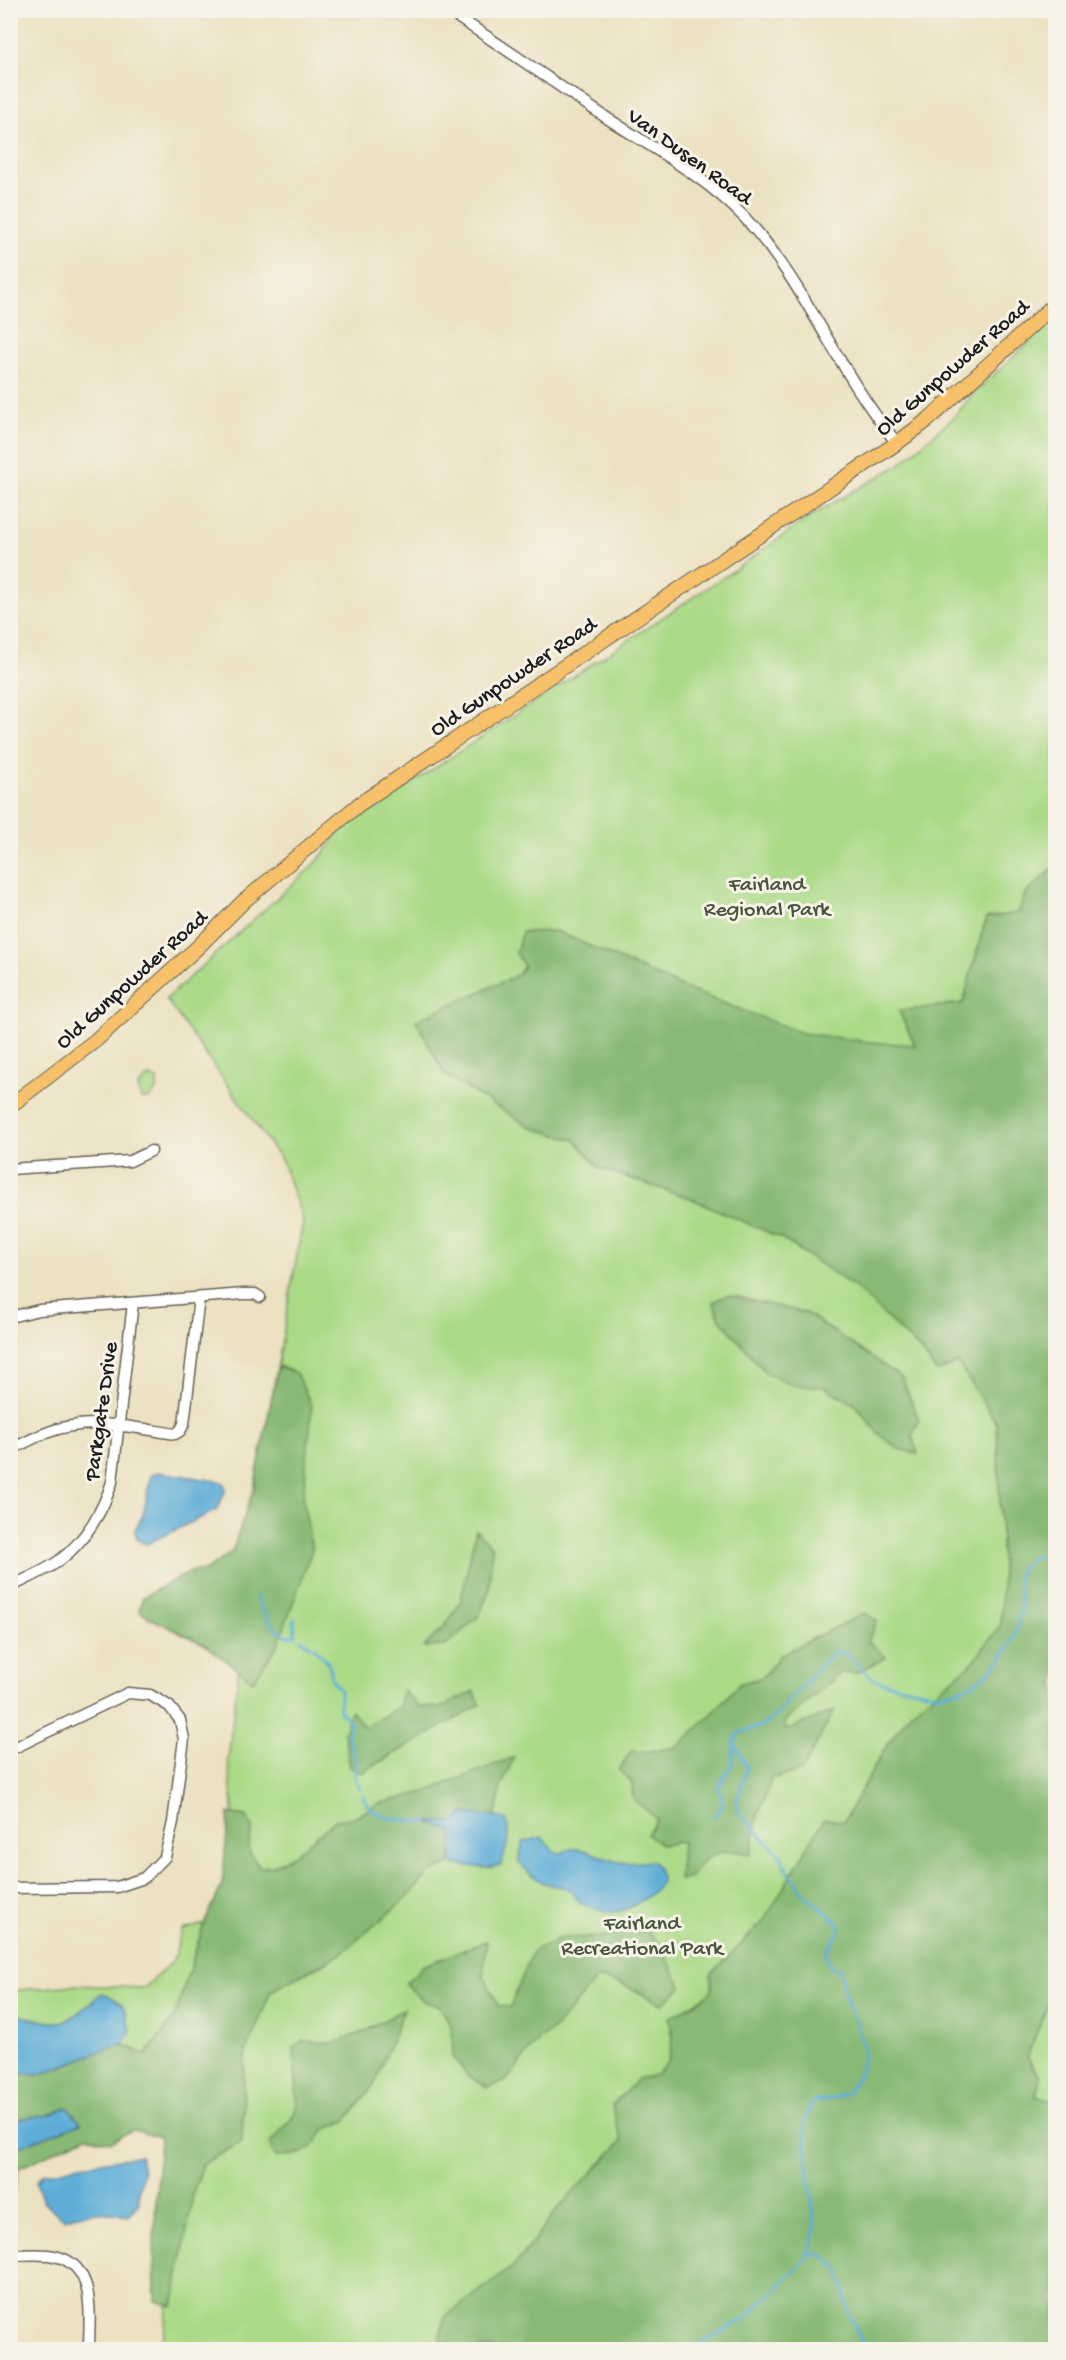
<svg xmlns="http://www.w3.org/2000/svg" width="1066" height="2360" font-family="'Gochi Hand',sans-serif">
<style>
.green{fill:#abda87;stroke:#647b52;stroke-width:1.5}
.forest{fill:#88ba74;stroke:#526b48;stroke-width:1.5}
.water{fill:#5dadd7;stroke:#3c647a;stroke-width:1.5}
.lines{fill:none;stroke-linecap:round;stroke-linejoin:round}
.stream{stroke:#5dadd7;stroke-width:3}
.minor-casing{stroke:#656156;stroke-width:13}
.major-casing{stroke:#656156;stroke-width:16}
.minor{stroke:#fff;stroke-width:10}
.major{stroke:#f6c16b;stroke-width:14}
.labels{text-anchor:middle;stroke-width:6;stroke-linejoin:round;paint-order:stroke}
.street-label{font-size:22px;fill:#1c1c1c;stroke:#f7f3e8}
.park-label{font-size:22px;fill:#47553c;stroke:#f7f3e8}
</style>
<rect width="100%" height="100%" fill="#f7f3e8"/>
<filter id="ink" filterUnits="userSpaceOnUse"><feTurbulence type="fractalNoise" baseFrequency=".0167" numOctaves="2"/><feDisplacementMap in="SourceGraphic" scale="12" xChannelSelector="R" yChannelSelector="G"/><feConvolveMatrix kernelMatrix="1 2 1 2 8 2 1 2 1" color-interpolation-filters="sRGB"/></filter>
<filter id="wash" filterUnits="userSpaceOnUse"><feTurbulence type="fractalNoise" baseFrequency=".008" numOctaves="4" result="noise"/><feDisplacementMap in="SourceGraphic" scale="24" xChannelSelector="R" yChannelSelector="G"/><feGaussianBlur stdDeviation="1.35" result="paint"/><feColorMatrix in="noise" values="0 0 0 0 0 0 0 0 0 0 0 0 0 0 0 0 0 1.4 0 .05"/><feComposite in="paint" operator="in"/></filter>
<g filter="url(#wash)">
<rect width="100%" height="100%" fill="#ece1c1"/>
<path class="green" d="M1055 319V2349L162 2350 195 2082 237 1848 228 1760 269 1414 303 1221 282 1161 166 999 317 862 341 830 727 575 814 514 899 465 955 416 971 396Z
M148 1077 157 1079V1090L148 1099H141L138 1086Z
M204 1924 175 2016 146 2055 124 2045 131 2031 102 1993C91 2001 79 2014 67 2020 51 2027 28 2015 11 2015L10 1991 76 1985 144 1988 173 1961 182 1930Z"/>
<path class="forest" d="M1055 867 1056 1992 1049 2002 1027 2057 1040 2078 1036 2096 1055 2102V2349H437L445 2317 516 2264 559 2207 622 2141 612 2106 637 2080 656 2075 668 2062 673 2037 669 2018C678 2012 709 1998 712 1989 713 1985 711 1978 711 1974L764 1921 824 1819 844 1821 887 1745 910 1713 973 1662 1001 1625 1002 1572 997 1424 958 1363 937 1372 920 1350 855 1287 781 1238 692 1199 599 1168 575 1140 532 1128 445 1075 416 1020 518 975 524 966 516 953 522 932 556 931 684 988 802 1033 870 1042 915 1045 899 1011 963 1003 986 918 1018 913 1025 894Z
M728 1295 806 1313 902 1378 919 1420 912 1436 918 1454 898 1449 877 1432 856 1405 824 1387 793 1385 767 1374 720 1319 713 1302Z
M278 1366 296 1373 312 1406 303 1499 312 1550 278 1645 253 1681 204 1644 146 1616 139 1610 143 1597 192 1571H205L232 1552 254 1488Z
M476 1530 492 1547 489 1591 479 1616 445 1646 424 1647 445 1626 460 1603Z
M864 1613 877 1620 868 1641 886 1657 857 1673 842 1672 784 1722 786 1730 834 1711 802 1771 772 1778 757 1818 751 1854C735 1849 715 1850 702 1862 698 1866 694 1873 691 1878L679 1880 682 1842 662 1845 647 1834 657 1819 633 1799 632 1782 619 1770 631 1751 644 1752 677 1747 709 1717 739 1684 763 1677 780 1655Z
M403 1690 418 1706 440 1708 474 1691 480 1705 361 1773 350 1767 344 1732 351 1710 364 1727 398 1708Z
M514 1757 501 1787 496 1815 486 1817 465 1813 455 1822H429L453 1831 451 1864 429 1873 409 1896 339 1955 271 1991 245 2055 242 2142 203 2164 194 2190 173 2306 155 2301 154 2238 160 2137 132 2130 111 2142 87 2136 19 2168 13 2193H11V2073L41 2074 112 2047 124 2045 146 2055 175 2016 204 1924 222 1885 229 1813 245 1816 253 1827C248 1847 245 1851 260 1867L273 1866 295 1854 336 1820 356 1817 377 1804 422 1793Z
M630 1928 647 1931 661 1946 682 1987 662 2004 622 1984 597 1978 556 2027 534 2045 506 2081 488 2088 468 2076 453 2057 452 2028 440 2006 425 2002 405 1984 423 1966 487 1941 483 1975 499 2006 510 2007 533 1951 560 1938 606 1937Z
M404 2009 375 2083 346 2121 324 2130C311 2155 301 2155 275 2156L270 2143 293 2117 297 2103 294 2047 302 2041 334 2043 364 2032Z"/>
<path class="water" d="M158 1472 223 1482 226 1489 217 1510 147 1544 140 1542 136 1537 135 1530 143 1515 151 1475Z
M465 1813C480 1816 494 1814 507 1820L509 1838 501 1865 487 1868 451 1864 453 1831 427 1822H455Z
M542 1837 554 1852 561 1853C579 1841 601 1859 619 1862 630 1864 642 1862 653 1861L658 1868 662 1882C652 1895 628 1913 611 1912 601 1912 589 1905 579 1903 567 1881 563 1890 544 1883 539 1881 522 1867 518 1862L523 1842Z
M102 1993C125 2001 126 2009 131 2032L124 2045 112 2047 41 2074 11 2073V2015C28 2015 52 2027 68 2020 80 2014 91 2001 102 1993Z
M67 2107 81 2123 11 2150V2120L49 2115Z
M140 2155 143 2172 139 2189V2203L128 2216C101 2210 90 2211 64 2219L43 2202 36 2182 43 2173C57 2173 67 2168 80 2165 100 2162 120 2160 140 2155Z"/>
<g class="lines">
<path class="stream" d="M257 1596C259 1608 273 1631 286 1635 289 1636 293 1635 296 1635
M294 1619 295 1635
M301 1639C311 1646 323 1653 329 1665 334 1678 327 1676 340 1690V1710L351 1723C345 1743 351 1739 354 1756 357 1770 351 1773 360 1789
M363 1795C370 1822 407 1820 428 1822
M714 1817 723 1804 718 1787 732 1764 734 1743
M808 2255H822L839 2269 850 2317 865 2347 873 2350
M689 2350 746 2318 803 2263 811 2248 815 2228 806 2149 805 2125 809 2107 813 2102 836 2098 850 2090 859 2075 864 2052 857 2025 846 1999 840 1969H832L825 1954 840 1930 839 1924 804 1894 786 1868 780 1855 740 1814 737 1802 747 1767 734 1743 739 1733 761 1726 771 1720 834 1651C852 1653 860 1669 874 1679 877 1682 936 1694 941 1694 946 1693 953 1692 959 1690 994 1678 1021 1639 1021 1602 1021 1589 1014 1577 1023 1566 1030 1557 1045 1553 1056 1550"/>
</g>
</g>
<g filter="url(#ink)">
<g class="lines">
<g class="minor-casing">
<path id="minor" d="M447 10C503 47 558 85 613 122 658 151 708 179 745 218 807 285 838 373 897 443
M10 1169 130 1161 151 1151
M10 1317 39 1310 244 1294H255L260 1297
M10 1450C30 1440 50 1429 72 1426 103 1420 143 1429 175 1434L180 1431 184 1424 199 1298
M10 1587C27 1578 46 1571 60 1560 85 1541 103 1511 112 1482L133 1303
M10 1750 128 1693 150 1695 169 1706 180 1720 184 1739 173 1822 165 1857 144 1878 117 1887 10 1888
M10 2255C23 2255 36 2254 48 2255 98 2260 89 2314 89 2350"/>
</g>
<g class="major-casing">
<path id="major" d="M10 1106 96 1040 199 946 243 902 358 805 897 443 929 419 1056 303"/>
</g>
<use href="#minor" class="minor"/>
<use href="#major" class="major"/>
</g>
</g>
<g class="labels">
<g class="street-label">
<text transform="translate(691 155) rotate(36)" y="8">Van Dusen Road</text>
<text transform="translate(951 366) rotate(-41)" y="8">Old Gunpowder Road</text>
<text transform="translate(512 675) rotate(-34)" y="8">Old Gunpowder Road</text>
<text transform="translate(130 978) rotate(-42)" y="8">Old Gunpowder Road</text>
<text transform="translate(99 1411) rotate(-82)" y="8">Parkgate Drive</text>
</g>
<g class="park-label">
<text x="767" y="890">Fairland<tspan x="767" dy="25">Regional Park</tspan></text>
<text x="642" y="1929">Fairland<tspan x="642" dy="25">Recreational Park</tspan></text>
</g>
</g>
<rect width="1066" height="2360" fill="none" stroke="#f7f3e8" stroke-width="36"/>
</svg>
